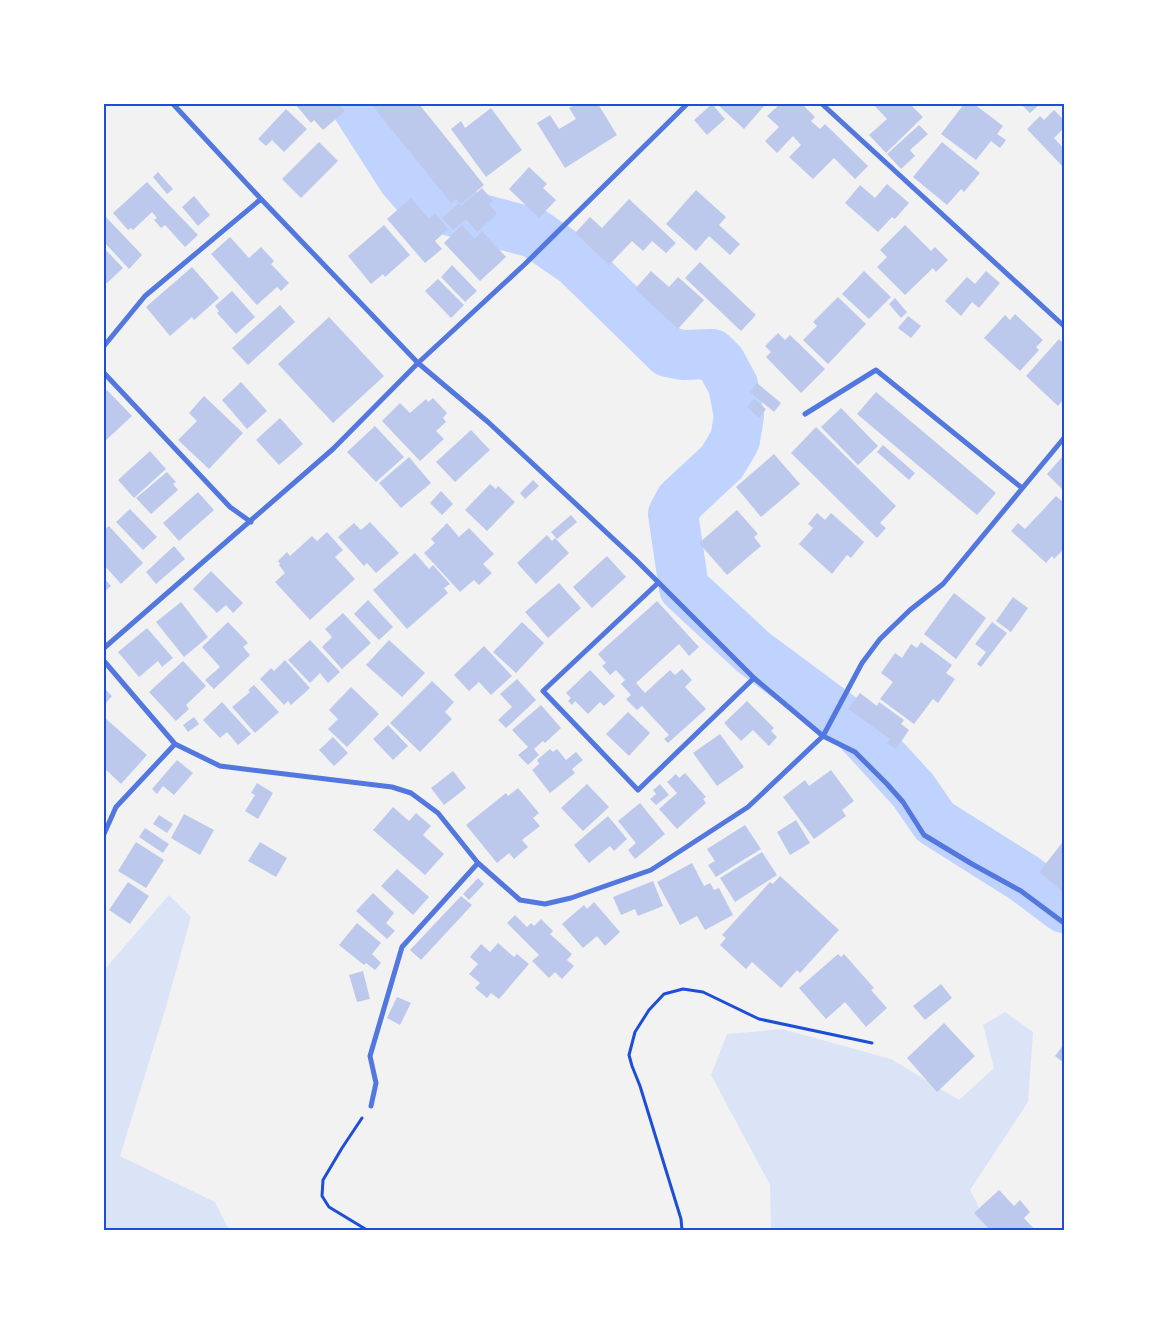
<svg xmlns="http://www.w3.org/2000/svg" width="1168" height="1334" font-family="'Libre Baskerville',serif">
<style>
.green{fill:#dbe4f7}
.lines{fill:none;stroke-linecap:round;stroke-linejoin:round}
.river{stroke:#bfd3fe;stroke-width:50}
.building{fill:#bdc9ec}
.path{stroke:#1d4ed8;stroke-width:3}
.minor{stroke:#5277de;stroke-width:5}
.neatline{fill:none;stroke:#1d4ed8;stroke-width:2}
</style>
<rect width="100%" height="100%" fill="#f2f2f2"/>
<path class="green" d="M169 895 191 917 166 1007 120 1156 215 1202 229 1230H104V970Z
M1005 1012 1033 1032 1028 1102 970 1190 991 1230H771L770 1185 711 1075 727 1034 782 1029 891 1059 959 1100 994 1068 983 1025Z"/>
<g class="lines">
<path class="river" d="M355 104 403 179 416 194 440 208 534 233 576 262 668 352 683 355 712 354 721 363 733 385 739 416 735 440 722 462 680 501 673 514 684 588 753 652 858 730 913 790 935 822 1024 878 1064 908"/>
</g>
<path class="building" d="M295 104H339L345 111 323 130 314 120 311 123Z
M371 104H419L484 185 461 204 456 199 451 203Z
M576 104H598L617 135 565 168 537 123 550 115 559 129 576 119 569 108Z
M712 104 725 119 707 135 694 120Z
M719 104H766L744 129 718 105Z
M780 104H802L815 117 811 121 820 129 825 124 868 166 855 179 834 158 813 179 789 157 801 145 793 136 777 153 765 141 779 127 767 116Z
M873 104H910L923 117 886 153 869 135 887 119Z
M964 104H974L1003 126 997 134 1006 140 1000 148 991 141 976 160 941 134Z
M1021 104H1040L1030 113Z
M491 108 522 150 486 177 451 129 461 121 465 128Z
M286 109 307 129 284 152 272 140 266 146 258 139Z
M1054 110 1064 120V128L1054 138 1064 149V168L1027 129 1040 116 1044 120Z
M919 125 928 134 910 150 915 156 901 169 887 154Z
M319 142 338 161 301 198 282 179Z
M942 142 980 173 964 192 961 189 947 205 913 177Z
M529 167 547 184 543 188 556 200 539 218 509 189Z
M158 172 173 189 167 194 153 177Z
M147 182 198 235 185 247 165 225 161 228 154 220 157 218 152 212 133 230 131 228 128 230 113 213Z
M887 184 909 203 895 219 892 217 878 232 845 203 860 185 875 198Z
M482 188 493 201 489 204 497 214 477 232 466 219 453 230 442 218 459 203 461 206Z
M696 190 726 217 719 225 740 244 730 255 709 236 696 251 666 224Z
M194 196 210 215 198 226 182 207Z
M411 198 429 219 435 213 448 229 435 241 442 249 425 263 387 219Z
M629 199 676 243 666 253 652 241 643 251 632 241 609 265 575 233 590 217 602 228Z
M104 215 142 255 129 269 104 242Z
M384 225 410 255 385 277 383 274 371 284 348 256Z
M462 225 474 239 482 231 506 257 480 281 444 243Z
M905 225 931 251 935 247 948 260 936 272 933 268 905 295 877 267 887 257 880 250Z
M230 237 249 258 261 247 274 261 271 264 289 283 281 291 277 287 257 305 211 254Z
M104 248 123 268 107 283 104 280Z
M700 262 756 315 741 331 685 278Z
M452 265 477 291 465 302 441 277Z
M192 267 219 298 194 320 192 317 170 336 146 307Z
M651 271 669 287 678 277 704 300 678 329 635 289Z
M864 271 891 297 869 319 842 294Z
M986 271 1000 283 979 308 972 302 961 316 945 301 967 277 975 284Z
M438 279 464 305 451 318 425 291Z
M232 291 255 317 236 334 217 313 219 311 215 306Z
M838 297 866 324 828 364 803 340 817 326 813 322Z
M895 298 907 312 901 318 889 304Z
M280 305 295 322 248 365 232 348Z
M1015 314 1043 340 1036 347 1039 350 1020 371 984 338 1005 315 1010 320Z
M908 316 921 326 911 338 898 328Z
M329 317 384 376 333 423 278 364Z
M778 333 785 340 790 335 825 369 801 393 766 357 771 352 765 346Z
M1059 339 1064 344V399L1058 406 1026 376Z
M241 382 267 411 247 429 222 400Z
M757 383 781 403 774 412 750 392Z
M107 390 132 416 104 442V393Z
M876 392 996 493 977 515 857 414Z
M204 396 243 433 209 469 178 440 197 421 189 413Z
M433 398 447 413 443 418 446 422 436 431 444 439 420 461 382 421 400 403 410 413 426 399 428 402Z
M754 399 766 409 759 418 747 407Z
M841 408 878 446 858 465 821 427Z
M280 418 303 444 279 465 256 440Z
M375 426 404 457 376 482 347 452Z
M816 427 896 506 880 523 886 528 877 538 791 453Z
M471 430 490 450 455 482 436 462Z
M883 445 915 473 909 480 877 452Z
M150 451 166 469 134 498 118 480Z
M774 454 800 484 761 517 736 487Z
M1064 455V491L1047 474Z
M409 457 431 483 401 508 379 483Z
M167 472 176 482 173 484 178 490 151 514 136 498Z
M533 480 539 486 525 499 520 493Z
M490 484 496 489 498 486 515 502 487 531 465 510Z
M441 491 453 504 442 515 430 503Z
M198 492 214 510 179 541 163 523Z
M1056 496 1064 503V555L1062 551 1054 559 1052 556 1046 563 1011 531 1018 523 1025 529Z
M130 509 157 537 143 550 116 522Z
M737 510 758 534 754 537 761 546 727 575 699 543Z
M817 513 825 520 831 513 864 542 851 558 847 555 832 574 799 544 813 528 808 524Z
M571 515 577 522 557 539 551 532Z
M370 522 399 553 376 573 367 563 364 566 338 537 354 523 361 530Z
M447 523 459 537 469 528 494 554 483 564 492 573 479 585 474 580 460 592 424 553 435 543 431 539Z
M109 526 143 563 121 584 104 565V530Z
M327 532 343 550 335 557 355 579 310 620 275 582 285 573 279 565 280 564 278 561 287 552 290 556 312 536 317 541Z
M547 535 552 541 555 538 569 553 536 584 517 563Z
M174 546 185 559 156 584 146 572Z
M415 553 429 569 433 565 450 584 444 588 448 593 407 629 373 590Z
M607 556 626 577 592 608 573 587Z
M211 571 243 603 233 613 226 605 217 613 193 589Z
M104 578 111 586 104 592Z
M559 583 581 608 548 638 525 612Z
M954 593 986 618 956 659 924 634Z
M1013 597 1028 608 1011 632 996 621Z
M368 600 393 627 379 640 354 614Z
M657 601 699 647 689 656 679 644 636 683 645 693 670 670 675 675 682 669 692 680 685 687 706 709 668 743 664 739 669 735 642 706 637 710 626 699 631 695 621 684 625 680 616 670 610 675 602 666 606 663 598 654Z
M181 602 208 637 184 657 156 622Z
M343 613 371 643 342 669 322 647 332 637 325 629Z
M228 622 248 643 243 647 250 655 214 689 205 680 220 667 202 647Z
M522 622 544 643 516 673 493 652Z
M992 622 1007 633 981 667 977 664 986 652 975 644Z
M147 628 173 658 162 667 158 661 139 677 118 652Z
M310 640 340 672 328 683 320 673 310 683 288 660Z
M389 640 425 673 402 697 366 665Z
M921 642 952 665 946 673 955 679 938 703 933 699 914 724 880 699 893 682 881 673 895 653 902 658 911 644 917 648Z
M484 646 512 676 491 695 479 682 469 691 454 675Z
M285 660 310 688 291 705 288 701 284 705 260 679 271 668 274 671Z
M183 661 206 686 186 705 189 709 176 721 149 692Z
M590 670 615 696 604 706 600 702 588 714 575 701 572 705 568 701 571 698 566 693Z
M517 679 536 700 506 728 498 720 512 707 500 694Z
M432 681 454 702 445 712 452 719 420 752 390 723Z
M254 685 279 712 255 733 232 707 250 692 248 690Z
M351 687 379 714 347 747 328 729 338 719 329 710Z
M104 688 112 696 104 705Z
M860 693 877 706 879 702 904 720 901 724 909 730 896 749 887 743 890 739 848 709Z
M747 701 774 728 771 731 777 737 769 746 753 730 741 741 724 723Z
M222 702 251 734 238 745 227 732 220 738 203 720Z
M541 705 561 728 545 743 543 741 534 749 539 755 528 765 518 755 528 747 512 730Z
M628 712 650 733 629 756 606 734Z
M194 717 199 724 188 732 183 725Z
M105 718 147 755 121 784 104 768V720Z
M388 725 408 746 393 760 373 739Z
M720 734 744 767 717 786 693 753Z
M333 737 348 753 334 766 319 750Z
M550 749 553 752 557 749 566 760 576 752 583 760 572 769 575 773 550 793 532 770 539 764 537 760Z
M177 760 193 773 174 795 163 786 157 794 152 789Z
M831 770 854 801 842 810 846 816 814 839 783 797 805 780 809 786Z
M453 771 466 788 444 805 431 788Z
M685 773 706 797 703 799 706 803 677 829 659 809 677 793 667 782 676 774 679 778Z
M257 783 273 793 258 819 245 811 255 795 251 793Z
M587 784 609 807 583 831 561 808Z
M660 784 669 795 656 805 650 799 656 794 653 790Z
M518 788 539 813 533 818 540 826 522 840 528 847 514 859 509 853 497 863 466 825 506 793 508 796Z
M640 803 665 834 635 859 628 850 636 843 618 821Z
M393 807 409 821 416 813 431 826 423 835 444 854 425 875 373 830Z
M184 814 214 830 200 855 171 838Z
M159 815 173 824 167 833 153 824Z
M608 816 627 839 614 851 610 846 589 863 574 845Z
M796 820 810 843 790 855 777 832Z
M745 825 761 849 716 877 708 865 715 861 707 849Z
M145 828 169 844 163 853 139 837Z
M136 842 164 860 146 888 118 871Z
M260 842 287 858 276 877 248 861Z
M1062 843 1064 845V893L1039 872Z
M762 852 777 875 735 902 720 878Z
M692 863 704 886 710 883 714 890 719 888 733 915 705 930 697 916 680 925 657 882Z
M397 869 429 897 413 915 381 886Z
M780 876 839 930 800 973 797 970 781 988 752 962 746 969 720 945 726 938 722 935 770 882 773 884Z
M478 878 484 884 469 900 463 894Z
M653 881 663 906 638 916 635 909 621 915 613 897Z
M128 882 149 896 130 924 109 910Z
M373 893 394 913 386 923 395 931 387 939 356 911Z
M461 896 472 905 421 960 410 950Z
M594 902 620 932 605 946 597 936 583 948 562 924 584 905 587 909Z
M515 915 527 927 531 923 534 926 541 919 553 931 550 934 572 954 567 960 574 966 562 979 555 972 549 978 532 961 539 955 507 923Z
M357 923 381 943 372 954 381 963 375 970 366 963 364 965 339 945Z
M498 943 514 957 517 954 529 964 499 999 491 993 487 998 475 988 480 983 469 974 478 964 470 957 481 944 490 952Z
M838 954 841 957 844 954 874 988 871 990 887 1008 866 1027 845 1002 826 1019 799 988Z
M363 971 370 999 357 1002 349 975Z
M941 984 952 998 925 1020 913 1006Z
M397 997 411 1003 400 1025 387 1018Z
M944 1023 975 1056 937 1092 907 1058Z
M1064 1044V1063L1055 1056Z
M999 1190 1014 1206 1020 1200 1030 1212 1024 1218 1035 1230H990L974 1213Z"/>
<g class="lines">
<path class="path" d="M362 1118 342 1148 323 1180 322 1196 329 1207 367 1230
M682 1230 681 1219 640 1086 632 1066 629 1055 635 1032 649 1010 664 994 683 989 703 992 759 1019 872 1043"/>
<path class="minor" d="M173 104 261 199 418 363 488 422 636 560 754 678 823 736 855 752 887 784 903 802 924 835 972 864 1021 891 1064 923
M822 104 1064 326
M104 346 145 296 261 199
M104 373 230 507 251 522
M805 414 876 370 1022 488
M658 583 543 691 638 790 754 678
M104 648 333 449 418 363 525 264 687 104
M104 661 175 744 220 766 392 787 411 793 438 813 478 863 520 900 545 904 571 898 651 870 748 807 823 736 862 663 880 639 910 610 943 584 1064 438
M104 834 116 807 175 744
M371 1106 376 1083 370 1056 402 947 478 863"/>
</g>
<rect width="1168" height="1334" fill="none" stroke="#ffffff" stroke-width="210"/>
<rect x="105" y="105" width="958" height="1124" class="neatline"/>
</svg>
